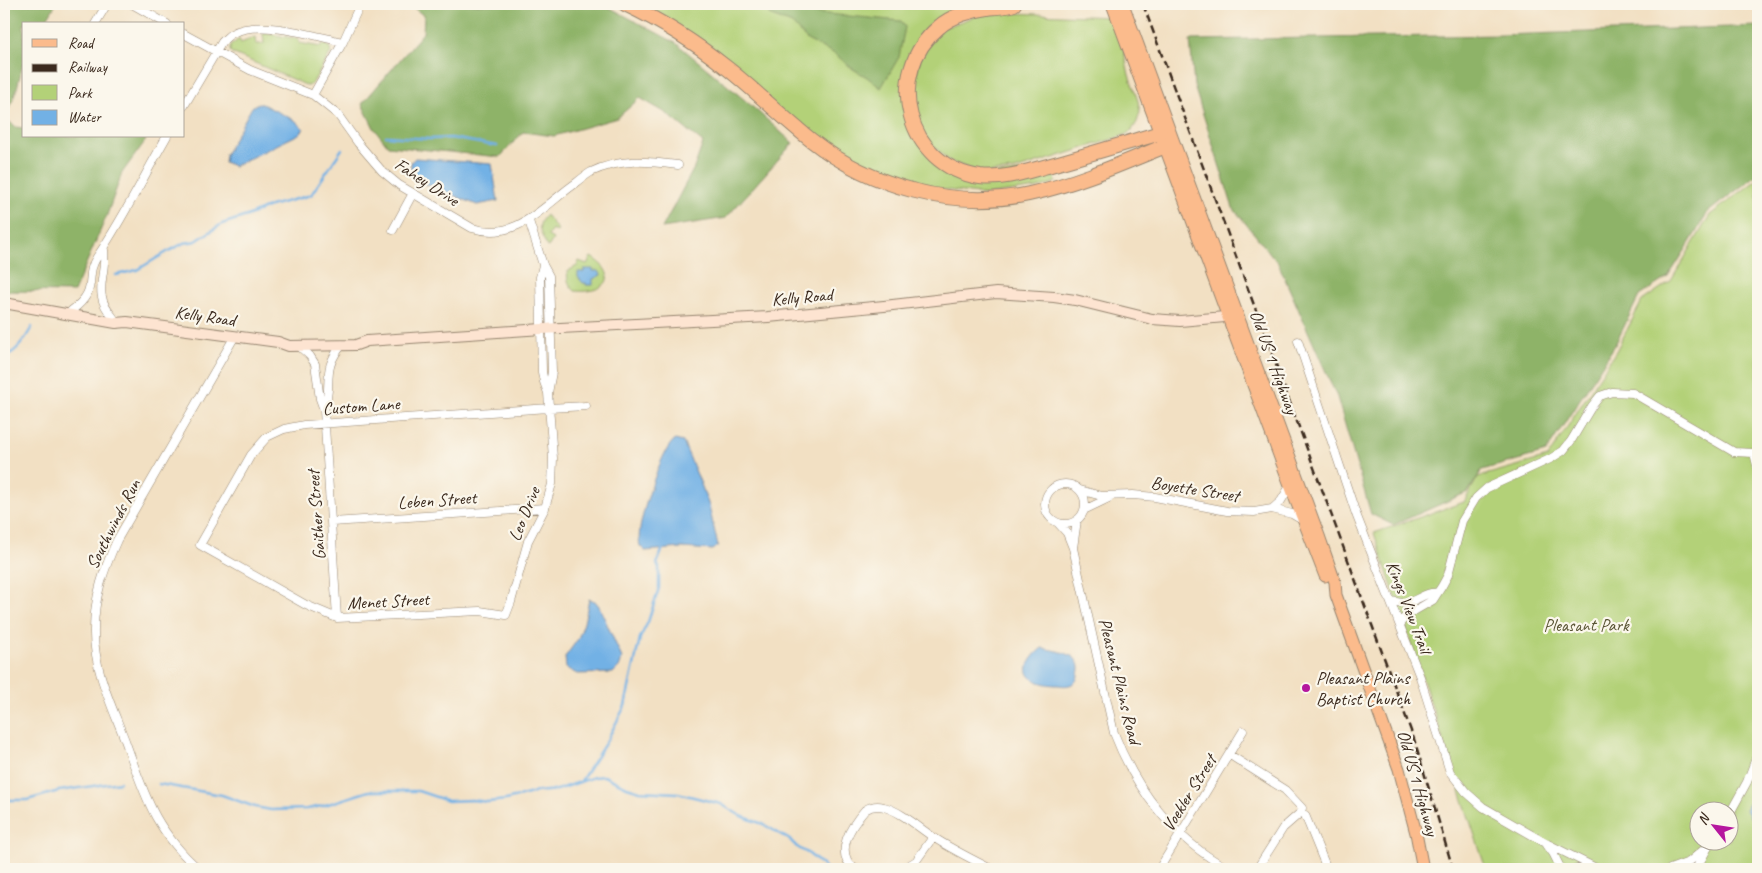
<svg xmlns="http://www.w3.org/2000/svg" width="1762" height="873" font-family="Caveat,sans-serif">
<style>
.green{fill:#b3d178;stroke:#777e4b;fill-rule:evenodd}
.forest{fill:#8eb368;stroke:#646e43}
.water{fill:#72b1e5;stroke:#566e82}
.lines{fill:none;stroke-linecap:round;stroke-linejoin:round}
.stream{stroke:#72b1e5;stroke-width:2.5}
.street-casing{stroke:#968570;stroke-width:9}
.secondary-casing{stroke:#968570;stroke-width:12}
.primary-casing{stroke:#968570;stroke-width:13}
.highway-casing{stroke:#968570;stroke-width:16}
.street{stroke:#fff;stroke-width:8}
.secondary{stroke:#fde4d1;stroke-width:10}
.primary{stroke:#fbbb8c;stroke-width:11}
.highway{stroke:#fbbb8c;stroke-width:14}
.rail{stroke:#3b2a1e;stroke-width:2.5;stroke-dasharray:8 4;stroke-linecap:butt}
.poi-dot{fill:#b5179e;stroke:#fbf7ec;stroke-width:2}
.labels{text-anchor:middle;stroke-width:4.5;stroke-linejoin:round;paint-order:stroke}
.street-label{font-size:18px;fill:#3b2a1e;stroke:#fbf7ec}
.park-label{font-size:18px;fill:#595434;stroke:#fbf7ec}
.poi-label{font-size:18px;fill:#3b2a1e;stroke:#fbf7ec;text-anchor:start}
</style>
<rect width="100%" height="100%" fill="#fbf7ec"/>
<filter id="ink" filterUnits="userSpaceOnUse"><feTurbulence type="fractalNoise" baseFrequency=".02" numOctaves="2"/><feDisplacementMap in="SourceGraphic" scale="10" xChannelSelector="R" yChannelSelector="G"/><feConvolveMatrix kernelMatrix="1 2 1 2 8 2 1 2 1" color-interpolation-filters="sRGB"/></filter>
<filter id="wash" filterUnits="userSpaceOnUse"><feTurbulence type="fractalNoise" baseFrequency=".0096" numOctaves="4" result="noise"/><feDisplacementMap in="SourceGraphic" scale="20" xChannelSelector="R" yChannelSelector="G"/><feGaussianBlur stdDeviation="1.12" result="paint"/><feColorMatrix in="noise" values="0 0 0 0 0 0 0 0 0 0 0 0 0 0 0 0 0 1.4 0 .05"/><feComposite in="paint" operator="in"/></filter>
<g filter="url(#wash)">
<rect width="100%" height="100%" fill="#f2e0c3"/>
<path class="green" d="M634 4H906L952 7V13L924 34 907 123 962 177 1052 169 1056 182 1038 188 986 195 908 185 850 161Z
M987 12 1111 17 1123 47 1129 75 1138 101 1140 112 1137 122 1132 130 1125 135 1015 170 982 173 949 161 923 136 911 102 921 53 943 28Z
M263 33 299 39V43L321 47 322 44 329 46 331 52 312 84 308 86 232 53 230 51V46L239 39 241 43 255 37 256 44H264Z
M1758 179V869H1486L1374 533 1464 502 1478 477 1548 457 1616 351 1642 301 1671 281 1710 215ZM1700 810H1730V840H1700Z
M546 215 558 230 557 232 552 229 548 236 553 239 549 246 547 247C542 234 534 227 546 215Z
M591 257C622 276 605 294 575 291 569 286 566 279 568 271L577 266 579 261 587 264Z"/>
<path class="forest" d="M4 4H56L44 24H24V59L16 92 5 117 15 127 24 128V136H140L146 140 122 173 107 215 74 292 4 291Z
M409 4H603L676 43 746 101 793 143 726 218 662 228 694 168 703 143 666 113 640 98 617 118 554 136 523 132 500 157 388 146 374 128 362 104 423 33 424 16Z
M774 6 797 7 816 13 901 21 905 27 899 57 881 88 867 77 853 69 835 54 807 40 792 24 769 15 768 10Z
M1758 26V174L1708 212 1686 249 1668 277 1639 296 1615 345 1546 452 1482 470 1468 492 1393 525 1371 514 1337 397 1278 263 1233 208 1194 86 1190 40 1501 35Z"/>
<path class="water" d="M256 104H262L296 121 304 129 299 134 234 166 224 162 225 155 252 107Z
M415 158 492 164 498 201 477 205 421 182 411 175V162Z
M584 269H593V271H599L601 275 593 279V285H586V283H583L578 277V272H584Z
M675 440 683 442 701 484 709 506 718 546 713 550 682 548 645 551 640 546C638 538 640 527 642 519 645 504 663 446 675 440Z
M589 599 595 601 599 606 622 658 620 666 613 673 577 674 566 668 565 657 578 639 584 623Z
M1042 648C1054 651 1080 652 1079 669 1078 675 1078 680 1074 683 1069 686 1064 686 1059 685 1029 685 1015 670 1042 648Z
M1758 782V822L1750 817 1746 810Z"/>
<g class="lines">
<path class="stream" d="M386 136 430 139 451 138 497 146
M116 275 137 270 167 252 184 243 196 241 222 224 247 216 270 206 311 195 342 149
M4 358C18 350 24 341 32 327
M581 781 606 742 625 706 640 638 648 622 659 588V567L657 564 663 548
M159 784 222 795 255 807 271 810 307 809 322 806 369 791H418L448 801 472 800 488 802 506 800 536 792 557 790 594 777 604 776 627 787 640 791 678 793 721 804 741 816 763 824 790 840 797 847 809 854 827 869
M4 800H27L59 791 120 782"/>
</g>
</g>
<g filter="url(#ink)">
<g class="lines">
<g class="street-casing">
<path id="street" d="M132 4 167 24
M95 24 107 4
M184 34 250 70 313 95 338 115 358 143 382 171 399 185 472 228C517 242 543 206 576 183 581 179 586 175 591 172 621 158 647 161 678 165
M313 95 343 42 357 11
M184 106 222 42C225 39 228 36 231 34 258 18 314 36 343 42
M529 221 543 265 549 276 552 372 548 393 553 458 552 484 545 508 528 541 511 602 506 615 480 611 337 618 306 605 200 545 251 455 267 437 284 429 304 425 549 408 586 406
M393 230 413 193
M104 250C107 276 91 293 113 317
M543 265 540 277 542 372 544 382 548 393
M71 311C101 289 83 278 97 257 123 219 144 176 167 136
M1298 341 1356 514 1420 677 1450 772 1466 792 1483 807 1544 842 1598 869
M299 346 310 356 315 364 320 399 324 410 337 618
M324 410C334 383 320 371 342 345
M1045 504a20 20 0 1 1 40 0a20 20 0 1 1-40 0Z
M1080 490 1101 496 1133 495 1155 497 1227 511 1254 512 1272 509 1292 514 1304 521
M1272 509 1281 501 1290 486
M1084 510 1109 498
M332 522 545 508
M1058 523 1067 533 1073 548 1114 733C1136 790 1174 840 1229 869
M1073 548 1077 520
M1391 601C1394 601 1399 603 1403 603 1416 603 1425 591 1437 593
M1400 623 1407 615 1433 600 1442 586 1448 575 1462 521 1476 498 1487 488 1550 459 1563 451 1571 441 1592 406 1600 396 1612 392 1633 393 1734 452 1754 453 1758 469
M1230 755 1285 790 1302 808
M1730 813 1747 782 1758 753
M1305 815 1327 869
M1547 845 1553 853 1561 869
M199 869C183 856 166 835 156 817 143 793 135 768 126 743 113 708 93 669 94 630 94 597 104 569 117 540L235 336
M855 869C833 853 851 826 865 810 871 806 877 805 884 807 900 811 918 827 933 837 951 849 972 859 991 869
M903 869 916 861 933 837
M1159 869 1243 731
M1257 869 1283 828 1299 814
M1577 869 1583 867 1593 869
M1670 869 1689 862 1708 846
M1696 869 1712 840"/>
</g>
<g class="secondary-casing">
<path id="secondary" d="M4 303 116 323 127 322 278 342 289 346 356 345 367 341 542 329 768 317 884 306 996 293 1054 297 1075 300 1152 319 1180 321 1236 316"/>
</g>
<g class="primary-casing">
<path id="primary" d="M1112 4 1296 501 1325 576
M1123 4 1319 536 1335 582 1336 595 1399 769 1416 833 1423 869"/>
</g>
<g class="highway-casing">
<path id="highway" d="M625 4C661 21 696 43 727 68 756 91 782 117 811 140 871 187 953 210 1029 194 1075 184 1121 164 1165 146
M1014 4C1005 7 997 7 988 8 972 10 951 16 939 27 883 74 906 166 980 177 1004 180 1028 171 1051 165 1087 155 1123 144 1160 133"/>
</g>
<use href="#street" class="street"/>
<use href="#secondary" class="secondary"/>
<use href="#primary" class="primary"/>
<use href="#highway" class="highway"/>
<path class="rail" d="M1143 4 1414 739 1453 869"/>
</g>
</g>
<circle class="poi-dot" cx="1306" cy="688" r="5"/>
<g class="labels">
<g class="street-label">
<text transform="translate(427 182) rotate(33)" y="6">Fahey Drive</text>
<text transform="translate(802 297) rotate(-5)" y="6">Kelly Road</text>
<text transform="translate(205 316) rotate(8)" y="6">Kelly Road</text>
<text transform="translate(1274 362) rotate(70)" y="6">Old US 1 Highway</text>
<text transform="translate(361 406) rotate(-4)" y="6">Custom Lane</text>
<text transform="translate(1195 489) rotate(9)" y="6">Boyette Street</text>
<text transform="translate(437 500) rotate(-4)" y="6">Leben Street</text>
<text transform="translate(524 514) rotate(-68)" y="6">Leo Drive</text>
<text transform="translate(316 515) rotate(-94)" y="6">Gaither Street</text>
<text transform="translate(113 524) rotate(-63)" y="6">Southwinds Run</text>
<text transform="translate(388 601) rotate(-3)" y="6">Menet Street</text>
<text transform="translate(1409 607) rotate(69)" y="6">Kings View Trail</text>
<text transform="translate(1120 681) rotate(76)" y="6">Pleasant Plains Road</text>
<text transform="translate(1418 783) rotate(74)" y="6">Old US 1 Highway</text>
<text transform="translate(1189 793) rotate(-58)" y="6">Voekler Street</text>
</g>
<g class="park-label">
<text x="1586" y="631">Pleasant Park</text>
</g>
<g class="poi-label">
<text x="1316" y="684">Pleasant Plains<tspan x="1316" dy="21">Baptist Church</tspan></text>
</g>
</g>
<rect width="1762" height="873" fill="none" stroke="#fbf7ec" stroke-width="20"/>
<rect x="22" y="22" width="162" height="115" fill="#fbf7ec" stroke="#aea59a"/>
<rect x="32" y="39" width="25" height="8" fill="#fbbb8c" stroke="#aea59a"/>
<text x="68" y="48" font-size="15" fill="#3b2a1e">Road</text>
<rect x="32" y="64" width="25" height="8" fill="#3b2a1e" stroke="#aea59a"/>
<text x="68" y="72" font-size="15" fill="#3b2a1e">Railway</text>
<rect x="32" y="85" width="25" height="15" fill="#b3d178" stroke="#aea59a"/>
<text x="68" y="98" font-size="15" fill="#3b2a1e">Park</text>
<rect x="32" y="110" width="25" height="15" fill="#72b1e5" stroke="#aea59a"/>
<text x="68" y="122" font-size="15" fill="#3b2a1e">Water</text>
<g transform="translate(1714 826) rotate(300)"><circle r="24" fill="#fbf7ec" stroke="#aea59a"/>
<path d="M0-4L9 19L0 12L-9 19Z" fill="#b5179e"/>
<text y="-8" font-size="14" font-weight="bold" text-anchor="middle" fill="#3b2a1e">N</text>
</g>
</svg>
